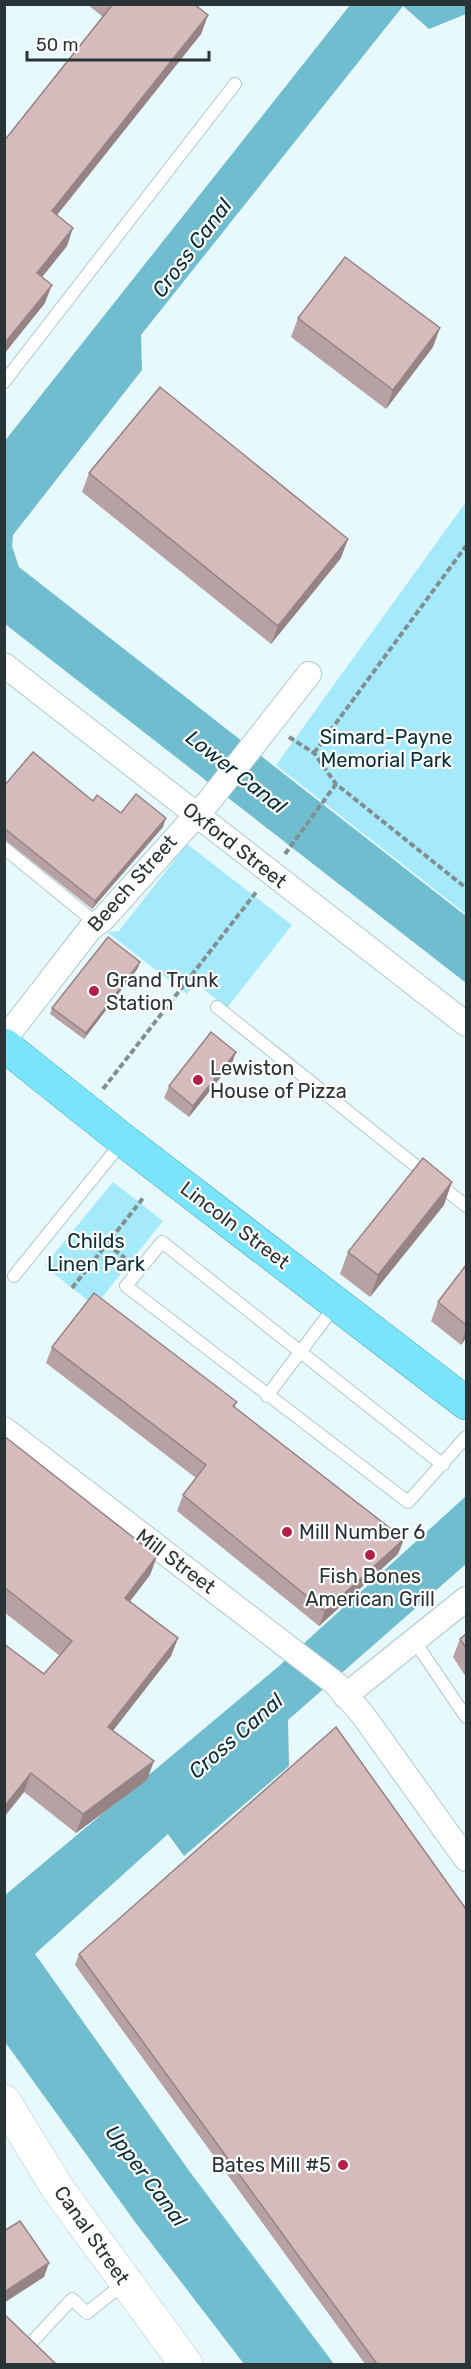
<svg xmlns="http://www.w3.org/2000/svg" width="471" height="2369" font-family="Rubik,sans-serif">
<style>
.green{fill:#a4eafb}
.water{fill:#70bdcf}
.lines{fill:none;stroke-linecap:round;stroke-linejoin:round}
.service-casing{stroke:#aec9d0;stroke-width:14}
.minor-casing{stroke:#aec9d0;stroke-width:26}
.secondary-casing{stroke:#aec9d0;stroke-width:34}
.trunk-casing{stroke:#48a2b6;stroke-width:34}
.path{stroke:#818f92;stroke-width:4;stroke-dasharray:6 3;stroke-linecap:butt}
.service{stroke:#fff;stroke-width:12}
.minor{stroke:#fff;stroke-width:24}
.secondary{stroke:#fff;stroke-width:33}
.trunk{stroke:#7ae4fb;stroke-width:33}
.wall{fill:#b8a1a3}
.shaded-wall{fill:#968384}
.building{fill:#d6bbbd;stroke:#968384;stroke-width:1.5}
.poi-dot{fill:#b22048;stroke:#fff;stroke-width:2}
.labels{text-anchor:middle;stroke-width:4.5;stroke-linejoin:round;paint-order:stroke}
.park-label{font-size:20px;fill:#092f37;stroke:#fff}
.street-label{font-size:20px;fill:#293437;stroke:#fff}
.poi-label{font-size:20px;fill:#293437;stroke:#fff;text-anchor:start}
.water-label{font-size:21px;font-style:italic;fill:#082f37;stroke:#fff}
</style>
<rect width="100%" height="100%" fill="#e8f9fd"/>
<path class="green" d="M466 502V914L276 765Z
M187 844 292 925 227 1008 196 983 187 994 107 932 119 931Z
M113 1182 163 1221 95 1306 44 1266Z"/>
<path class="water" d="M350 5H466V14L429 29 403 6 141 335 142 370 13 535 12 546 19 567 466 916V983L5 624 4 442Z
M466 1496V1564L288 1720 289 1766 184 1856 168 1834 35 1954 190 2172 334 2364H244L135 2222 5 2042 4 1896 279 1666Z"/>
<g class="lines">
<g class="service-casing">
<path id="service" d="M4 382 235 84
M4 848 96 923
M217 1007 466 1206
M14 1276 123 1141
M267 1396 335 1306
M443 1465 162 1242 126 1286 408 1502 466 1437
M415 1642 466 1717
M31 2343 72 2299 87 2313 124 2283"/>
</g>
<g class="minor-casing">
<path id="minor" d="M4 665 466 1024
M4 1040 90 929 103 919 210 800 309 674
M4 1429 336 1684 363 1715 466 1859
M345 1696 466 1599"/>
</g>
<g class="secondary-casing">
<path id="secondary" d="M4 2101 58 2189 186 2364"/>
</g>
<g class="trunk-casing">
<path id="trunk" d="M4 1045 123 1140 466 1403"/>
</g>
<path class="path" d="M289 737 314 753 336 784 466 888
M314 753 466 546
M285 854 336 784
M103 1089 257 891
M107 1244 125 1258
M72 1288 144 1197"/>
<use href="#service" class="service"/>
<use href="#minor" class="minor"/>
<use href="#secondary" class="secondary"/>
<use href="#trunk" class="trunk"/>
</g>
<path class="wall" d="M87 4H194L208 15 201 34 57 215 67 246 42 277 45 303 4 354V141L103 17Z
M298 318 433 347 386 409 291 337Z
M89 473 341 558 271 644 82 492Z
M4 786 93 801 121 813 163 827 92 909 4 839Z
M138 968 84 1039 50 1014 52 1008Z
M236 1052 232 1063 189 1117 164 1098 169 1086Z
M444 1205 370 1297 340 1274 348 1252Z
M466 1265V1338L461 1345 431 1321 438 1302Z
M52 1347 237 1402 235 1407 404 1539 398 1554 319 1626 177 1511 183 1495 196 1478 46 1363Z
M4 1436 157 1556 150 1575 130 1601 178 1638 171 1656 113 1730 147 1780 76 1833 24 1792 4 1817V1644L44 1674 60 1656 4 1612Z
M466 1634V1677L453 1657 460 1639Z
M79 1954 466 2364H365L75 1965Z"/>
<path class="shaded-wall" d="M208 15 201 34 45 230 52 211Z
M73 228 67 246 30 292 37 273Z
M52 285 45 303 4 354V344Z
M440 328 433 347 386 409 393 390Z
M348 539 341 558 271 644 278 626Z
M166 818 163 827 92 909 95 901Z
M140 962 138 968 84 1039 86 1033Z
M236 1052 232 1063 189 1117 193 1106Z
M452 1182 444 1205 370 1297 378 1275Z
M466 1329V1338L461 1345Z
M404 1539 398 1554 319 1626 325 1611Z
M157 1556 150 1575 118 1617 125 1598Z
M178 1638 171 1656 102 1745 108 1727Z
M154 1761 147 1780 76 1833 83 1814Z
M31 1773 24 1792 4 1817V1808Z
M49 2263 44 2277 4 2303V2292Z"/>
<path class="building" d="M113 4H194L208 15 52 211 73 228 37 273 52 285 4 344V141Z
M345 257 440 328 393 390 298 318Z
M160 387 348 539 278 626 89 473Z
M33 752 93 801 97 795 121 813 136 794 166 818 95 901 4 828V786Z
M108 937 140 962 86 1033 52 1008Z
M211 1032 236 1052 193 1106 169 1086Z
M423 1158 452 1182 378 1275 348 1252Z
M466 1265V1325L438 1302Z
M94 1293 237 1402 233 1406 404 1539 325 1611 183 1495 206 1465 52 1347Z
M4 1436 157 1556 125 1598 178 1638 108 1727 154 1761 83 1814 31 1773 4 1807V1644L44 1674 72 1641 4 1587Z
M466 1634V1648L460 1639Z
M336 1727 466 1909V2364H377L79 1954Z
M20 2221 49 2263 4 2292V2231Z
M4 2314 56 2364H4Z"/>
<g class="poi-dot">
<circle cx="94" cy="991" r="6"/>
<circle cx="198" cy="1080" r="6"/>
<circle cx="287" cy="1532" r="6"/>
<circle cx="370" cy="1555" r="6"/>
<circle cx="343" cy="2165" r="6"/>
</g>
<g class="labels">
<g class="park-label">
<text x="386" y="744">Simard-Payne<tspan x="386" dy="23">Memorial Park</tspan></text>
<text x="96" y="1248">Childs<tspan x="96" dy="23">Linen Park</tspan></text>
</g>
<g class="street-label">
<text transform="translate(235 845) rotate(38)" y="7">Oxford Street</text>
<text transform="translate(132 883) rotate(-48)" y="7">Beech Street</text>
<text transform="translate(235 1225) rotate(37)" y="7">Lincoln Street</text>
<text transform="translate(176 1561) rotate(37)" y="7">Mill Street</text>
<text transform="translate(92 2235) rotate(55)" y="7">Canal Street</text>
</g>
<g class="poi-label">
<text x="106" y="987">Grand Trunk<tspan x="106" dy="23">Station</tspan></text>
<text x="210" y="1075">Lewiston<tspan x="210" dy="23">House of Pizza</tspan></text>
<text x="299" y="1539">Mill Number 6</text>
<text x="370" y="1583" text-anchor="middle">Fish Bones<tspan x="370" dy="23">American Grill</tspan></text>
<text x="331" y="2172" text-anchor="end">Bates Mill #5</text>
</g>
<g class="water-label">
<text transform="translate(192 248) rotate(-53)" y="7">Cross Canal</text>
<text transform="translate(236 772) rotate(38)" y="7">Lower Canal</text>
<text transform="translate(236 1736) rotate(-41)" y="7">Cross Canal</text>
<text transform="translate(146 2176) rotate(53)" y="7">Upper Canal</text>
</g>
</g>
<rect width="471" height="2369" fill="none" stroke="#293437" stroke-width="12"/>
<path d="M27 51v9h182v-9" fill="none" stroke="#293437" stroke-width="3"/>
<text x="36" y="51" font-size="18" fill="#293437" stroke="#ffffff" stroke-width="4.5" paint-order="stroke">50 m</text>
</svg>
